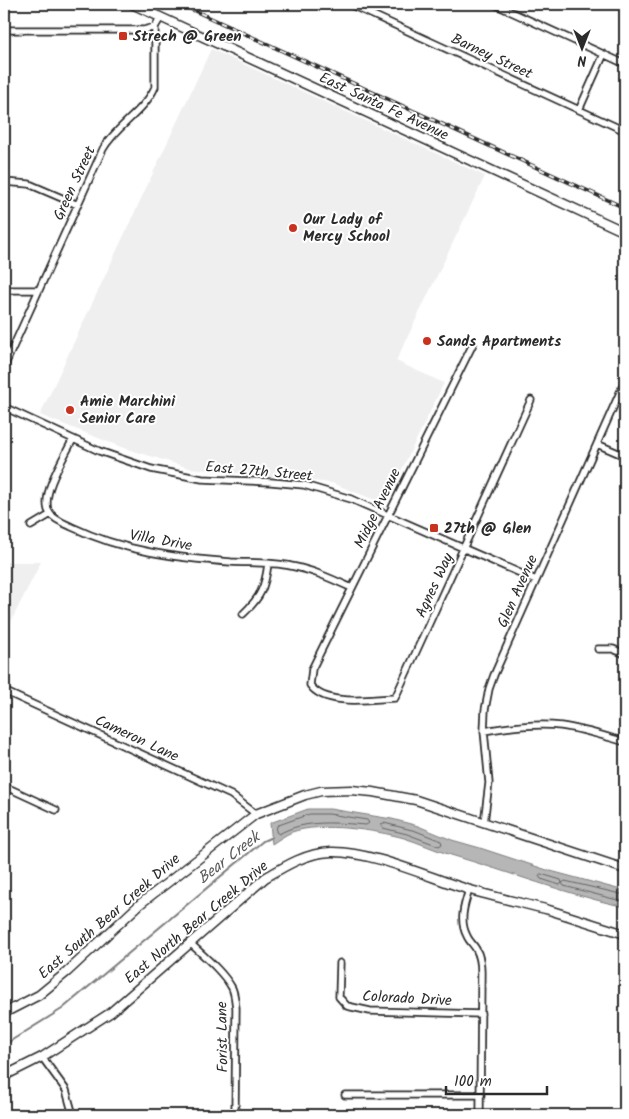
<svg xmlns="http://www.w3.org/2000/svg" width="629" height="1119" font-family="Kalam,sans-serif">
<style>
.built{fill:#efefef}
.water{fill:#b6b6b6;stroke:#7e7e7e}
.lines{fill:none;stroke-linecap:round;stroke-linejoin:round}
.shore{stroke:#636363;stroke-width:1}
.stream{stroke:#7e7e7e;stroke-width:2}
.street-casing{stroke:#2b2b2b;stroke-width:9}
.secondary-casing{stroke:#2b2b2b;stroke-width:11}
.street{stroke:#fff;stroke-width:5.5}
.secondary{stroke:#fff;stroke-width:8}
.rail-casing{stroke:#2b2b2b;stroke-width:4}
.rail{stroke:#fff;stroke-width:2;stroke-dasharray:5.5;stroke-linecap:butt}
.poi-dot{fill:#c8321e;stroke:#fff;stroke-width:2}
.labels{text-anchor:middle;stroke-width:4;stroke-linejoin:round;paint-order:stroke}
.poi-label{font-size:15px;font-weight:bold;fill:#2b2b2b;stroke:#fff;text-anchor:start}
.street-label{font-size:15px;fill:#2b2b2b;stroke:#fff}
.water-label{font-size:16px;font-style:italic;fill:#5c5c5c;stroke:#fff}
</style>
<rect width="100%" height="100%" fill="#fff"/>
<filter id="ink" filterUnits="userSpaceOnUse"><feTurbulence type="fractalNoise" baseFrequency=".02" numOctaves="2"/><feDisplacementMap in="SourceGraphic" scale="10" xChannelSelector="R" yChannelSelector="G"/><feConvolveMatrix kernelMatrix="1 2 1 2 8 2 1 2 1" color-interpolation-filters="sRGB"/></filter>
<g filter="url(#ink)">
<path class="built" d="M211 49 485 176 396 361 444 383 385 504 332 483 189 468 121 447 40 415Z
M4 562H41L4 635Z"/>
<path class="water" d="M308 809H330L392 819 418 826 452 840 480 848 547 870 625 891V907C566 894 509 872 451 855 435 850 420 843 404 838 375 830 321 822 292 832 285 835 278 840 272 844L270 823Z"/>
<g class="lines">
<path class="shore" d="M310 814H329L367 820 369 823 366 825C338 823 305 819 279 834L276 832 277 826Z
M384 823 416 831 441 841 442 844 439 846 407 834 383 828 381 825Z
M541 874 561 880 562 883 560 885 541 879 539 876Z
M625 895 565 881 562 883 564 886 625 902"/>
<path class="stream" d="M4 1045 62 1009 263 841 272 837"/>
<g class="street-casing">
<path id="street" d="M349 4 625 131
M494 4 625 64
M4 30H144L155 27
M579 110 604 54
M4 182 29 184 78 205
M4 290H39
M473 344 312 669 310 685C325 707 372 699 395 698L531 400
M4 367 103 149C117 125 144 112 155 87V27L161 17
M4 407 99 451 151 469 202 479 271 482 304 485 351 499 536 580
M73 439C65 456 42 491 48 510 52 519 64 523 72 527 122 551 176 558 231 562 251 563 272 562 291 566 313 570 332 579 352 588
M597 444 625 456
M31 526 51 514
M243 614C261 597 265 587 268 564
M598 649H613L625 654
M4 691 231 795 256 814
M484 731C509 727 536 723 561 726 583 729 604 736 625 742
M4 786 56 810
M484 823 489 783 484 731 485 710 489 689 494 675 625 381
M469 890C464 905 459 921 467 936 469 941 474 945 476 949 480 956 481 964 481 972L480 1115
M191 944C205 957 223 972 232 988 235 995 235 1001 236 1008L235 1115
M340 963 339 997 347 1006 370 1011 481 1014
M42 1057 66 1090 73 1115
M345 1095H481
M623 1115 625 1027"/>
</g>
<g class="secondary-casing">
<path id="secondary" d="M132 4 625 232
M4 1013 39 995 67 972 140 904 256 814 305 795 321 791 351 790 373 792 416 800 625 869
M4 1076 42 1057 110 1013 265 878C285 866 306 853 331 852 371 851 428 877 467 889 494 897 522 903 549 910 574 918 600 926 625 934"/>
</g>
<use href="#street" class="street"/>
<use href="#secondary" class="secondary"/>
<g class="rail-casing">
<path id="rail" d="M180 4 625 208"/>
</g>
<use href="#rail" class="rail"/>
</g>
</g>
<g class="poi-dot">
<rect x="118" y="31" width="10" height="10" rx="2.5"/>
<circle cx="293" cy="228" r="5"/>
<circle cx="427" cy="341" r="5"/>
<circle cx="70" cy="410" r="5"/>
<rect x="429" y="523" width="10" height="10" rx="2.5"/>
</g>
<g class="labels">
<g class="poi-label">
<text x="133" y="41">Strech @ Green</text>
<text x="303" y="224">Our Lady of<tspan x="303" dy="17">Mercy School</tspan></text>
<text x="437" y="346">Sands Apartments</text>
<text x="80" y="406">Amie Marchini<tspan x="80" dy="17">Senior Care</tspan></text>
<text x="444" y="533">27th @ Glen</text>
</g>
<g class="street-label">
<text transform="translate(492 56) rotate(25)" y="5">Barney Street</text>
<text transform="translate(384 106) rotate(25)" y="5">East Santa Fe Avenue</text>
<text transform="translate(74 183) rotate(-65)" y="5">Green Street</text>
<text transform="translate(259 471) rotate(5)" y="5">East 27th Street</text>
<text transform="translate(377 508) rotate(-64)" y="5">Midge Avenue</text>
<text transform="translate(161 540) rotate(10)" y="5">Villa Drive</text>
<text transform="translate(434 585) rotate(-65)" y="5">Agnes Way</text>
<text transform="translate(517 591) rotate(-66)" y="5">Glen Avenue</text>
<text transform="translate(137 738) rotate(25)" y="5">Cameron Lane</text>
<text transform="translate(109 916) rotate(-41)" y="5">East South Bear Creek Drive</text>
<text transform="translate(196 922) rotate(-40)" y="5">East North Bear Creek Drive</text>
<text transform="translate(407 998) rotate(3)" y="5">Colorado Drive</text>
<text transform="translate(222 1037) rotate(-91)" y="5">Forist Lane</text>
</g>
<g class="water-label">
<text transform="translate(228 857) rotate(-38)" y="6">Bear Creek</text>
</g>
</g>
<rect width="629" height="1119" fill="none" stroke="#fff" stroke-width="20"/>
<rect x="10" y="10" width="609" height="1099" fill="none" stroke="#2b2b2b" stroke-width="2" filter="url(#ink)"/>
<g transform="translate(582 48) rotate(180)" stroke="#ffffff" stroke-width="4" paint-order="stroke">
<path d="M0-4L9 19L0 12L-9 19Z" fill="#2b2b2b"/>
<text y="-8" font-size="14" font-weight="bold" text-anchor="middle" fill="#2b2b2b">N</text>
</g>
<path d="M446 1086v8h101v-8" fill="none" stroke="#2b2b2b" stroke-width="2.5"/>
<text x="454" y="1086" font-size="15" fill="#2b2b2b" stroke="#ffffff" stroke-width="4" paint-order="stroke">100 m</text>
</svg>
